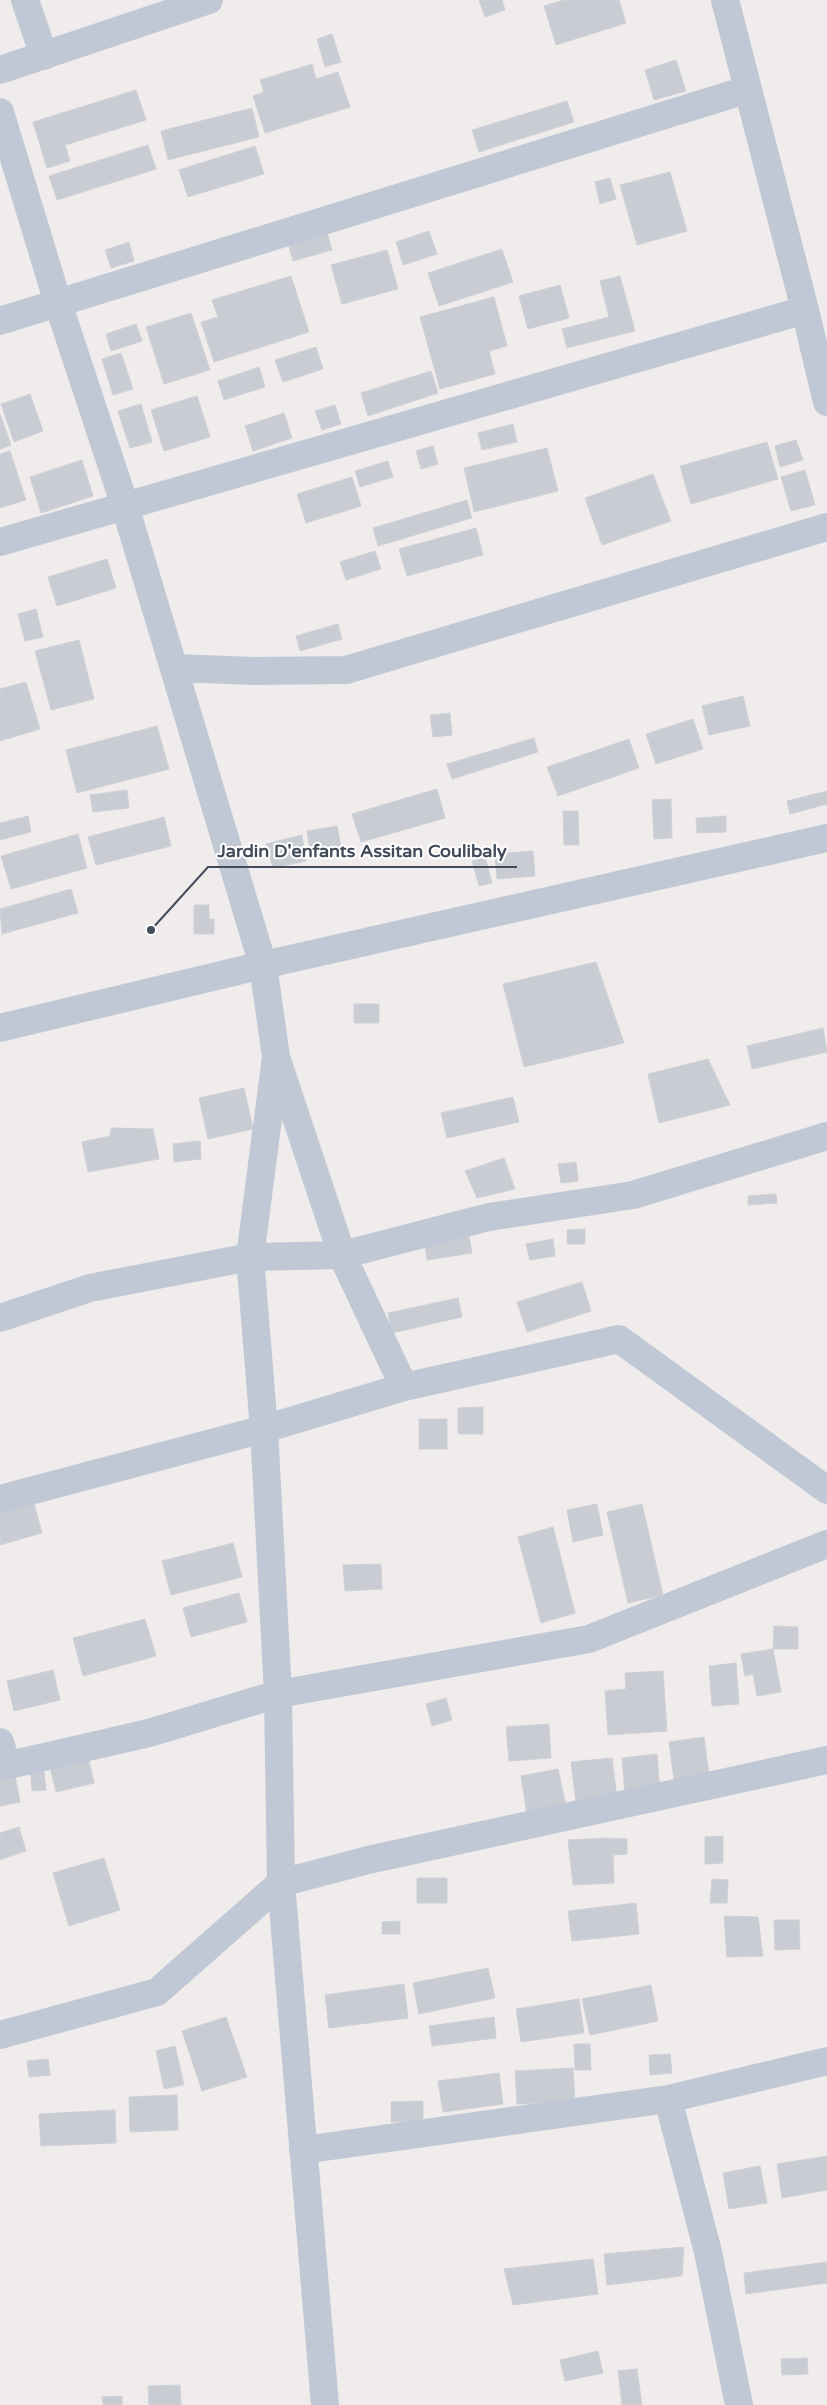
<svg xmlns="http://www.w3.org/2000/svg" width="827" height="2405" font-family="'Varela Round',sans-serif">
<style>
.building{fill:#caccd4;stroke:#cfd0d8}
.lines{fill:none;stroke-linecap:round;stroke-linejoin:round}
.street{stroke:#c0c8d5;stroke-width:28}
.leader{fill:none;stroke:#424b5a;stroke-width:2}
.callout-dot{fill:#424b5a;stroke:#fff;stroke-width:2}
.callout-label{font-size:18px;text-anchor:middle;font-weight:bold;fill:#424b5a;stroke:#fff;stroke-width:4;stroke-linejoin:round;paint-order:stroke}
</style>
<rect width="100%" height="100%" fill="#efeceb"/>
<path class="building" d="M479 0H502L505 10 485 17Z
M564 0H619L626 23 556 45 544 6Z
M332 34 341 62 325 67 317 39Z
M676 60 686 91 654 100 645 70Z
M312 64 316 79 338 72 350 107 265 133 253 96 264 92 260 80Z
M136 90 146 120 65 145 70 161 47 168 33 122Z
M567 101 574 122 479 152 472 130Z
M252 108 259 137 168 160 161 131Z
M148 145 156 169 57 200 49 176Z
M255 146 264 174 188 197 179 170Z
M670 172 687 231 637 245 620 185Z
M610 178 616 199 600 204 595 182Z
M429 231 437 254 403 265 396 242Z
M327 233 332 250 293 261 288 243Z
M129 242 134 261 111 268 105 250Z
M502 249 513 282 439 306 428 273Z
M387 250 398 289 342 304 331 265Z
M291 276 309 332 214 362 201 322 218 317 212 300Z
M620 276 635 331 567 348 562 329 609 317 600 281Z
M560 285 569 318 528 329 519 296Z
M494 297 507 346 489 351 495 374 440 389 420 317Z
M191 313 210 370 164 384 146 327Z
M136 324 142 341 111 351 106 334Z
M316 347 323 369 283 382 275 360Z
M121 353 133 389 113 395 102 359Z
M259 367 265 387 224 400 218 381Z
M431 371 438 393 368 416 361 393Z
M30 394 43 431 14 442 1 404Z
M197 396 210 437 164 451 151 410Z
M141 404 152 442 130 448 118 411Z
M335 405 341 424 322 430 315 411Z
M284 413 292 438 253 451 245 426Z
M0 414 11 445 0 449Z
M513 424 517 442 482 450 478 433Z
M796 440 803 460 780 467 775 446Z
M767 442 778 479 691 504 680 466Z
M433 446 438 464 421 469 416 451Z
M547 448 558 491 474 512 464 468Z
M10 451 26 500 0 508V454Z
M82 460 93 496 41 513 30 477Z
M388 461 393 477 360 487 355 471Z
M805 470 815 505 791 511 781 477Z
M653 474 671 521 602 545 585 498Z
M352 477 361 506 306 523 297 494Z
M467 500 472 518 378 546 373 528Z
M476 528 483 555 407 576 399 549Z
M375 551 381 569 346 580 340 562Z
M107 559 116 588 57 606 48 577Z
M36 609 43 637 25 641 18 614Z
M338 624 342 639 300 651 296 636Z
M79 640 94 699 51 710 35 651Z
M26 682 40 729 0 741V689Z
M743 696 750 726 709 735 702 706Z
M450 713 452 735 433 737 430 715Z
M693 719 703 749 656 764 646 734Z
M157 726 169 769 77 793 66 750Z
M534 738 538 752 452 779 447 764Z
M629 739 639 768 558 796 547 767Z
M437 789 445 818 361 842 352 814Z
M127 790 129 808 93 812 90 795Z
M827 791V804L790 814 787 801Z
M671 799 672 838 654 839 652 800Z
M563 811H578L579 845H564Z
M28 816 31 832 0 840V823Z
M726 816V832L697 833 696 818Z
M164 817 171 846 96 865 88 837Z
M337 826 342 853 311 858 307 831Z
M78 834 87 868 11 889 1 856Z
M302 835 306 861 273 868 266 844Z
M533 851 535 876 497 879 495 854Z
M485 857 492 883 479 886 472 861Z
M71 889 78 913 2 934 0 909Z
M194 905H209V919H214V934H194Z
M596 962 624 1043 524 1067 503 984Z
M354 1004H379V1023H354Z
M823 1028 827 1052 752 1069 747 1046Z
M708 1059 730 1105 659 1123 648 1074Z
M244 1088 253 1129 208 1139 199 1098Z
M513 1097 519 1122 447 1138 441 1113Z
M111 1128 153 1129 159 1159 88 1172 82 1142 110 1136Z
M200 1141 201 1159 174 1162 173 1144Z
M504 1158 515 1189 477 1198 465 1171Z
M576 1162 578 1181 561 1183 558 1164Z
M776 1194 777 1203 748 1205V1196Z
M585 1229V1244H567V1230Z
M468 1230 472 1253 427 1260 424 1236Z
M553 1239 555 1256 530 1260 526 1244Z
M582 1282 591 1311 527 1332 517 1302Z
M458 1298 462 1317 392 1333 388 1313Z
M483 1407V1434H458V1408Z
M419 1419H447V1449H419Z
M32 1496 42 1533 0 1545V1504Z
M597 1504 603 1535 573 1542 567 1510Z
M642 1504 663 1595 628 1603 607 1512Z
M553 1527 575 1613 541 1623 518 1537Z
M233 1543 242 1577 171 1595 162 1561Z
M381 1564 382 1589 345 1591 343 1565Z
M239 1593 247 1622 191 1637 183 1608Z
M145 1619 156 1656 83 1676 73 1638Z
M774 1626 798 1627V1649H773Z
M773 1649 781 1692 757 1696 753 1674 745 1676 741 1654Z
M736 1663 739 1704 712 1706 709 1666Z
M53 1670 60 1700 14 1711 7 1681Z
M663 1671 667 1731 608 1735 605 1691 626 1689 625 1673Z
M446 1698 452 1720 432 1726 426 1704Z
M549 1724 551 1758 509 1761 506 1727Z
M704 1737 710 1783 675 1787 669 1742Z
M87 1751 94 1783 56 1792 48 1759Z
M657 1754 660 1792 625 1795 622 1758Z
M612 1758 617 1798 576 1803 571 1762Z
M43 1763 46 1790 32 1791 30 1764Z
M558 1769 568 1815 528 1821 521 1776Z
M14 1770 20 1802 0 1806V1772Z
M19 1827 26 1851 0 1860V1833Z
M723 1836V1863L705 1864V1837Z
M604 1838 627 1839V1854L613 1855 614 1883 573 1885 568 1840Z
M104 1858 120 1910 69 1926 53 1873Z
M417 1878H447V1903H417Z
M712 1879 728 1880 727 1903H710Z
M636 1903 639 1934 572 1941 568 1911Z
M724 1916 758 1917 763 1956 727 1957Z
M774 1920H799L800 1949 775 1950Z
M400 1921V1934H382V1922Z
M488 1968 495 1998 419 2014 413 1983Z
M404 1984 408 2018 329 2028 325 1995Z
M651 1985 658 2021 590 2035 582 1999Z
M579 1999 584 2033 521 2042 516 2009Z
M226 2017 247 2077 202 2091 182 2031Z
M494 2017 496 2038 432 2046 429 2026Z
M574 2044H590L591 2070H575Z
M175 2046 184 2085 164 2089 156 2051Z
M670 2054 672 2073 650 2075 649 2055Z
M48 2059 50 2075 29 2077 27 2061Z
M573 2068 575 2101 517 2104 515 2071Z
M499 2073 503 2104 443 2112 438 2081Z
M177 2095 178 2130 130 2132 129 2097Z
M423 2101V2121L391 2122V2102Z
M115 2110 116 2143 41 2146 39 2114Z
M827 2156V2190L782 2198 777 2164Z
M760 2166 767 2203 729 2209 723 2173Z
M684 2247 682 2276 607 2285 604 2254Z
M593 2259 598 2294 513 2305 504 2269Z
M827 2262V2283L746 2294 744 2273Z
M598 2351 603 2373 565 2381 560 2360Z
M807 2358 808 2374 782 2375 781 2359Z
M637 2369 642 2405H622L618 2371Z
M180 2385 181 2405H149L148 2386Z
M122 2396V2405H103L102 2397Z"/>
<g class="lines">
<path class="street" d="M25 0 44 56
M725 0 805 310 827 402
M0 70 209 0
M0 112 58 303 125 506 263 965 276 1057 342 1255 404 1387
M0 321 746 90
M0 542 805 310
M174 668 255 671 346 670 827 527
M0 1028 263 965 827 838
M276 1057 250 1257 264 1429 278 1694 281 1883 325 2405
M0 1318 90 1288 250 1257 342 1255 489 1217 633 1195 827 1136
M0 1499 264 1429 404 1387 619 1339 827 1490
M0 1742 7 1765
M0 1767 149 1733 278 1694 589 1639 827 1544
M0 2035 157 1992 281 1883 368 1860 827 1760
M668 2099 708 2252 739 2405
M303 2150 668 2099 827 2061"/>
</g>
<path class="leader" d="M151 930L208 867H517"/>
<circle class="callout-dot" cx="151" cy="930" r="5"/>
<g class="callout-label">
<text x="362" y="857">Jardin D'enfants Assitan Coulibaly</text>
</g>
</svg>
